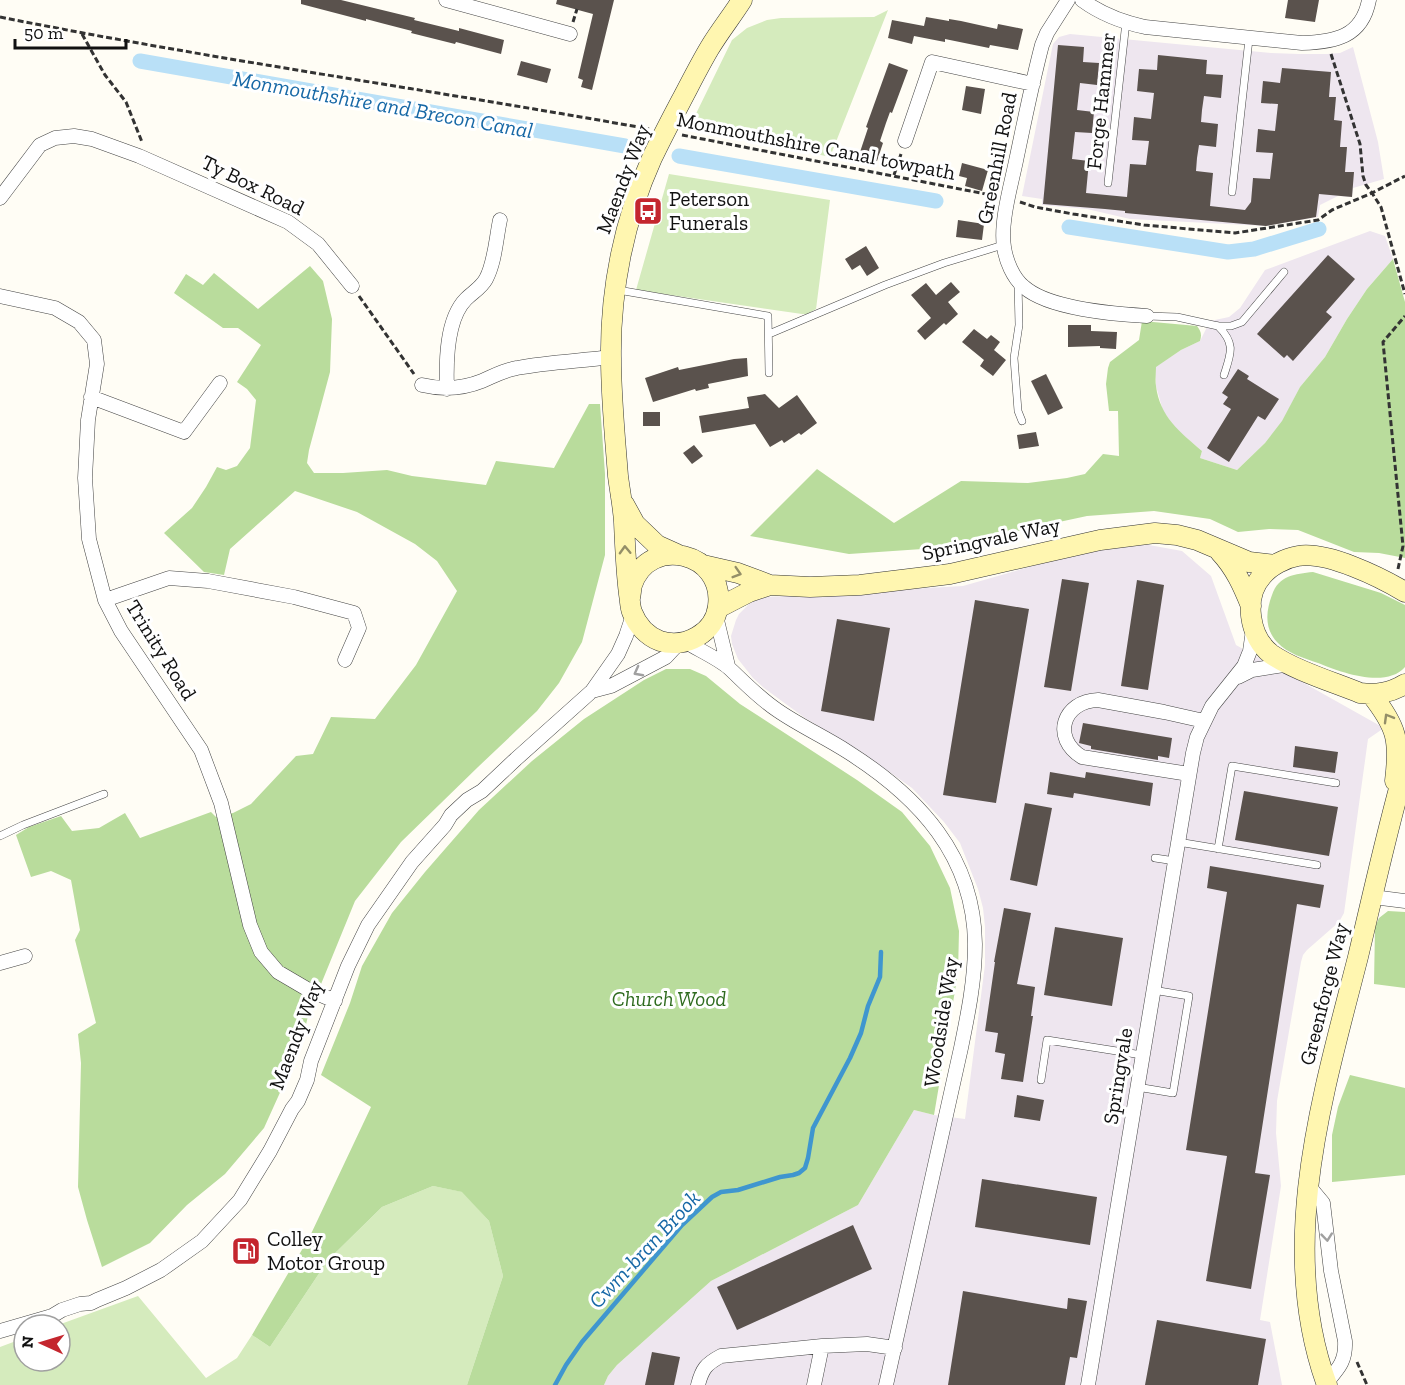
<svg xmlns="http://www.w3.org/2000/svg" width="1405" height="1385" font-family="'Zilla Slab',serif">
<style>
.industrial{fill:#eee6ef}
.green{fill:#d5ebbd}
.forest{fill:#b9dc9c}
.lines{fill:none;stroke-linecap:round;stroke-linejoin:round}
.stream{stroke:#3f96cf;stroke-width:4.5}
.canal{stroke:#b9e0f7;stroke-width:15}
.building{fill:#5a524d}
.lane-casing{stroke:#444;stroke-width:8}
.street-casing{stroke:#444;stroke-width:15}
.secondary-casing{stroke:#333;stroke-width:21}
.path{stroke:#333;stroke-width:3;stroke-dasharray:6 3;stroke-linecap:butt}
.lane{stroke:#fff;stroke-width:7}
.street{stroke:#fff;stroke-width:14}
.secondary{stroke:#fff6b0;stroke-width:20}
.oneway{stroke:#948f68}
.oneway2{stroke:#a0a0a0}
.labels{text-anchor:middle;stroke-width:6;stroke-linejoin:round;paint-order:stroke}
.street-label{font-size:21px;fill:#111;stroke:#fff}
.poi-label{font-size:21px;fill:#111;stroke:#fff;text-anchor:start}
.park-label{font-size:21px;font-style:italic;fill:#2f6b1f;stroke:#fff}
.water-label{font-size:22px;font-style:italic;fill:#1768a6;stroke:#fff}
</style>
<rect width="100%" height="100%" fill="#fffdf5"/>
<path class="industrial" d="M1070 34 1271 53 1299 54H1327L1340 53 1353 47 1378 142 1384 179 1353 188 1352 197 1338 196 1320 205 1318 217 1266 226 1130 219 1087 209 1042 205V199L1022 196 1053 44 1059 37Z
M1370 231 1385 236 1393 259 1367 289 1347 319 1325 357 1300 387 1283 421 1265 443 1237 470 1200 458 1202 451 1177 430 1163 411 1156 386 1155 367 1181 350 1200 341 1210 321 1229 317 1240 308 1265 270Z
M1138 543 1182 551 1211 576 1236 645 1384 728 1368 739 1344 913 1339 922 1307 950 1303 955 1301 962 1277 1101 1276 1133 1281 1186 1260 1320 1270 1322 1282 1385H604L608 1376 617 1365 711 1281 858 1205 914 1110 934 1115 965 1119 985 965V927L983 908 978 889 960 843 944 822 912 788 860 751 805 718 764 688 753 678 738 659 732 644 731 636 736 620 739 614 750 603 758 599 767 597 963 586 1078 553Z"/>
<path class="green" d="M888 10 830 157 690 126 732 40 747 28 767 20 781 18 874 17Z
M669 174 830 200 816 309 807 314H802L636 290Z
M433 1186 463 1192 489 1221 503 1276 467 1385H0V1347L24 1338V1361H60V1325H58L138 1296 206 1378 237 1358 252 1335 270 1347 328 1260 382 1207Z"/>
<path class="forest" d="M1393 259 1405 302V558L1379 553 1354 552 1298 530 1269 529 1238 532 1210 519 1154 511 1087 516 937 548 849 554 750 536 817 469 894 523 961 481 1028 483 1067 478 1085 474 1103 454 1119 456 1118 411H1109L1106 384 1108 368 1110 362 1139 340 1142 321 1197 326C1201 331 1202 335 1200 341L1181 350 1156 367C1156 373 1155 380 1156 386 1160 417 1180 432 1202 451L1200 458 1237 470 1265 443 1282 421 1300 387 1325 357 1347 319 1367 289Z
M310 266 323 281 332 319 330 372 309 450 307 463 314 473H343L387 470 412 476 486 485 496 461 554 468 589 404H600L605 474V555L582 642 559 683 537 711 478 767 401 842 355 901 308 1016 301 1046 264 1128 225 1174 187 1205 150 1243 102 1267 87 1220 78 1187 81 1063 78 1034 96 1023 75 940 80 930 71 880 51 871 31 877 16 835 29 827 61 816 72 831 99 828 125 813 140 838 211 812 216 817 233 813 251 804 296 756 313 754 331 717 375 719 416 665 457 591 437 561 415 544 357 512 295 491 230 549 224 575 204 572 164 533 192 508 206 487 217 467 226 470 237 466 250 448 256 400 247 389 237 382 261 345 238 328H223L174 293 186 274 203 285 214 273 258 309Z
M1313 572 1381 593 1405 605V667C1386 689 1340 672 1318 663 1304 658 1288 654 1277 642 1264 628 1266 611 1272 595 1279 575 1295 574 1313 572Z
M666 669H690L706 676 740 704 857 780 902 812 930 846 950 888 959 931 958 973 934 1115 914 1110 858 1205 711 1281 617 1365 608 1376 604 1385H467L503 1276 489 1221 462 1192 433 1186 382 1207 328 1260 270 1347 252 1335 310 1236 371 1107 321 1075 350 1003 362 966 392 913 425 872 479 810 532 761 584 719 644 680Z
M1388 911 1405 912V988L1374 984 1375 927 1379 918Z
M1350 1075 1405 1088V1175L1332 1182V1135L1338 1107Z"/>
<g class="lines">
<path class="stream" d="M555 1385 566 1365 582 1342 682 1225 712 1197 721 1192 738 1190 780 1177 793 1175 799 1173 805 1168 808 1158 813 1128 850 1058 861 1033 868 1006 880 977 881 952"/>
<path class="canal" d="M140 61 625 146
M679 156 936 201
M1069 227 1228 252 1254 249 1319 229"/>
</g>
<path class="building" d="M301 0H341L415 18 414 20 459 31V28L504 40 501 54 456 42 455 44 411 33 412 31 381 23 366 19V21L301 4Z
M557 0H614L592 90 581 87 583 80 578 78 593 14 556 4Z
M1288 0H1319L1315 22 1285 18Z
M926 17 949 21V19L961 21 997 29 998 24 1023 29 1018 50 990 45 989 48 945 39V42L914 36 912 44 888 38 892 20 924 26Z
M1058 45 1084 47 1083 62 1099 63 1097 85 1080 83 1077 110 1094 112 1092 133 1075 132 1072 159 1089 161 1086 193 1127 197 1130 164 1146 165 1149 141 1132 140 1134 117 1151 119 1154 93 1137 91 1139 69 1157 70 1158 55 1207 60 1206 74 1223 75 1221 98 1204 96 1202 110 1201 122 1218 124 1216 147 1199 145 1197 158 1196 171 1213 173 1210 206 1245 210 1251 202 1253 178 1270 179 1273 153 1256 152 1258 129 1275 131 1278 104 1261 103 1263 81 1280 83 1282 68 1331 72 1329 97H1336L1334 120 1342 121 1340 147H1347L1345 172H1354L1352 197 1319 194 1316 217 1266 226 1125 213V211L1105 209 1043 204Z
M521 61 551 69 547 83 517 75Z
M889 63 908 70 892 113 890 112 886 123 880 141 883 143 876 164 858 158 868 128 866 127Z
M966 86 985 89 981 114 962 110Z
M962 163 988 170 982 191 965 186 967 178 959 176Z
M958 220 984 224 982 240 956 237Z
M866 246 879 268 867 276 860 265 852 270 845 259Z
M1328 255 1355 279 1326 312 1332 317 1293 361 1287 355 1284 358 1257 334Z
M951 282 960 292 948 302 958 314 946 325 944 323 925 340 917 331 931 318 911 295 926 283 936 295Z
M1068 325H1091V331L1117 332 1116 349 1100 348V346L1068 347Z
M974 329 987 339 991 335 1000 342 994 350 1006 360 993 376 980 366 984 360 962 342Z
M747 358 748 376 708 384 709 388 696 391 695 389 653 402 645 378 678 367 679 370 734 359Z
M1238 369 1249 376 1247 379 1279 399 1265 420 1258 416 1229 462 1207 448 1231 409 1223 404 1228 397 1222 393Z
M1046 374 1063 408 1048 415 1031 381Z
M765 394 779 408 797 395 817 423 801 435 799 433 784 443 782 440 770 447 755 424 702 433 699 416 749 408 747 397Z
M643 412H660V426H643Z
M1036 432 1039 446 1019 449 1017 435Z
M694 445 703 456 692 464 683 453Z
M1062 579 1089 583 1071 691 1044 687Z
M1137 580 1164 585 1148 690 1121 686Z
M975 600 1029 609 996 803 943 795Z
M837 619 890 628 874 721 821 711Z
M1083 723 1172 738 1169 758 1158 756V760L1091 749V746L1079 743Z
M1295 746 1338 752 1335 773 1293 767Z
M1050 772 1085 778 1086 772 1153 783 1150 806 1074 793 1073 798 1047 794Z
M1244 791 1338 807 1329 856 1235 840Z
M1025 803 1052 808 1037 886 1010 880Z
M1210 866 1324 885 1320 908 1297 904 1255 1173 1270 1175 1251 1289 1206 1281 1227 1156 1186 1150 1227 892 1207 888Z
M1004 908 1031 913 1017 984 1035 987 1031 1016H1033L1023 1082 1001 1079 1005 1054 995 1052 998 1033 985 1031 995 962H994Z
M1055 927 1123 938 1112 1006 1044 995Z
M1017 1095 1044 1100 1040 1121 1014 1117Z
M982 1179 1097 1197 1090 1245 975 1227Z
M853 1225 872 1269 737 1330 717 1287Z
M963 1291 1067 1309 1068 1298 1087 1301 1077 1358 1070 1357 1065 1385H948Z
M1157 1320 1266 1339 1258 1385H1145Z
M652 1352 680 1357 674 1385H645Z"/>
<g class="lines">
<g class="lane-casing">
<path id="lane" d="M1108 183 1126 22
M1232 192 1249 39
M1018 283 1019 325 1014 358 1018 411 1022 421
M618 290 768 316 769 373
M1147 316 1177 317 1218 326H1231L1242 322 1284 272
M1218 326C1236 344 1231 353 1224 375
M769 334 885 285 944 263 1003 245
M0 836 23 825 104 794
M1178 842 1317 865
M1218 849 1232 766 1336 783
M1155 858 1175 861
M1041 1080 1047 1040 1142 1055
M1137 1087 1173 1093 1189 996 1153 990"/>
</g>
<g class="street-casing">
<path id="street" d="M446 0 570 34
M1068 0 1047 33 1042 45C1032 83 1024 123 1016 161 1011 185 1000 223 1004 247 1006 261 1013 278 1024 287 1049 309 1114 314 1147 316
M1082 0C1101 14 1122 22 1145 27L1302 43C1335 42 1362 37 1369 0
M905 141 932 62 1033 84
M0 198 40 145 55 138 74 136 92 139 139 156 288 222 318 244 352 286
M0 296 55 308 79 322 94 340 97 364 88 420 85 478 89 539 105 600 121 631 201 750 221 803 250 925 261 952 278 972 307 989 335 1001
M422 385C443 390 462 389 482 381 494 376 504 370 517 368 548 362 580 361 611 357
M447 389C446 362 446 319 466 299 473 292 481 288 486 279 495 262 496 239 500 220
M91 397 184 432 220 383
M105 600 169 578 208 581 294 597 354 613 359 628 345 660
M716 616 728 666
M686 642C699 650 719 659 729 668 745 683 759 698 777 710 800 726 825 737 848 752 919 797 974 856 975 944 975 980 968 1014 961 1048L886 1385
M1238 677 1252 670 1290 664
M592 691 611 686 666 657 679 643
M1189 774 1082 757C1051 738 1063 701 1098 700L1164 712 1204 721
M1373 897 1405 901
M0 963 25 956
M1308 1185 1323 1203 1331 1271 1345 1341C1346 1361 1339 1368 1326 1383
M0 1331 52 1316 62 1310 80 1304 91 1303 97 1300 126 1288 161 1270 202 1241 240 1200 270 1151 292 1109 298 1101 307 1080 311 1061 348 966 368 925 412 862 445 825 451 815 467 800 482 791 516 759 592 691 618 654 626 636 633 615
M698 1385C702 1369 706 1364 721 1356L822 1346 867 1344 895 1348
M814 1385 822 1346
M1088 1385 1193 753 1197 737 1212 706 1244 666 1250 651 1253 630"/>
</g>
<g class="secondary-casing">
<path id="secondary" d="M624 504 635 524 657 545 677 554
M1220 552C1235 568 1243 586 1251 606
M703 565 738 573 770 585 810 587 860 585 950 574 1100 540 1155 533 1177 535 1197 540 1249 562 1275 565
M1405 592C1380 577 1327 551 1298 556 1285 558 1270 566 1262 576 1243 597 1249 637 1271 654 1294 670 1333 682 1360 693 1377 695 1390 693 1405 684
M630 598C631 594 631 589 632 585 649 534 725 552 718 606 715 633 685 649 660 641 647 636 637 625 632 612 630 607 630 600 629 594 626 570 625 546 624 522 623 506 620 492 618 476 615 437 611 397 611 358 610 290 624 220 652 158 661 139 671 120 681 101 690 84 699 66 709 49 719 32 732 16 742 0
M718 608 749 592 770 585
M1371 694C1397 727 1400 740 1395 781
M1327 1385C1276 1246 1323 1094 1358 957 1373 894 1387 830 1405 767"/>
</g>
<path class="path" d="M0 17C215 60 433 90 649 129
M573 22 577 9
M82 34 105 75 126 102 142 142
M1331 54 1360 144 1363 176 1366 185 1372 193 1381 207 1405 294
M682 135 996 196
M894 175 901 154
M1020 202 1035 207 1073 214 1144 225 1235 233 1318 220 1332 210 1372 193 1405 176
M359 296 414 374
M1398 569 1403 546 1383 342 1405 316
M1357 1362 1367 1385"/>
<use href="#lane" class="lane"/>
<use href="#street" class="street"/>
<use href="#secondary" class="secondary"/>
</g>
<defs><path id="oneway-chevron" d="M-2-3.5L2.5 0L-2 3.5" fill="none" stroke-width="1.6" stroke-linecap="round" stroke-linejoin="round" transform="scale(1.5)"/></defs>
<g class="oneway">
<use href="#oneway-chevron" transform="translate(625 550) rotate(-92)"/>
<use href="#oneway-chevron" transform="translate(737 573) rotate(17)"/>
<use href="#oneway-chevron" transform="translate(1388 718) rotate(-120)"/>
</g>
<g class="oneway2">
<use href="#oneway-chevron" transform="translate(638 672) rotate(152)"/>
<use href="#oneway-chevron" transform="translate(1327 1237) rotate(84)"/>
</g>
<defs>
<g id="bus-square" transform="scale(1.5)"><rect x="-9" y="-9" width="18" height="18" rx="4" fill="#c4262e" stroke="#fff"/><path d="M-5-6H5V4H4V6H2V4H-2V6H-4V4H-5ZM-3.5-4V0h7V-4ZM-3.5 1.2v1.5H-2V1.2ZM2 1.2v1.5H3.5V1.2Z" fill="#fff"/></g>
<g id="fuel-square" transform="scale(1.5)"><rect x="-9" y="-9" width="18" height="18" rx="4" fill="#c4262e" stroke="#fff"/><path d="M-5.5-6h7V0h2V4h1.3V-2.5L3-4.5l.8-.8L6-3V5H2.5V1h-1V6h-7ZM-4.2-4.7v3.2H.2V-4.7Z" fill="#fff"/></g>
</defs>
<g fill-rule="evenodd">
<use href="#bus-square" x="648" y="211"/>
<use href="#fuel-square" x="246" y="1251"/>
</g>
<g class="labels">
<g class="street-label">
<text transform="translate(1101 101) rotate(-84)" y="7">Forge Hammer</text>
<text transform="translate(816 146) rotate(11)" y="7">Monmouthshire Canal towpath</text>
<text transform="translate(997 158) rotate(-79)" y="7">Greenhill Road</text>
<text transform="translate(623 179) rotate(-69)" y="7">Maendy Way</text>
<text transform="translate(253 185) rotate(26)" y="7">Ty Box Road</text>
<text transform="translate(991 539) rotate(-12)" y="7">Springvale Way</text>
<text transform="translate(161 650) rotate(58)" y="7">Trinity Road</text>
<text transform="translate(1324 994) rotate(-76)" y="7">Greenforge Way</text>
<text transform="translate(941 1022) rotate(-81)" y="7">Woodside Way</text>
<text transform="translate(296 1035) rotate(-69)" y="7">Maendy Way</text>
<text transform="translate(1118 1076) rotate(-81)" y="7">Springvale</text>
</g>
<g class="poi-label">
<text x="669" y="206">Peterson<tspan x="669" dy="24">Funerals</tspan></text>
<text x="267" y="1246">Colley<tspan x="267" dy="24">Motor Group</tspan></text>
</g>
<g class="park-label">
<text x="669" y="1006">Church Wood</text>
</g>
<g class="water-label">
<text transform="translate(383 104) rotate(10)" y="8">Monmouthshire and Brecon Canal</text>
<text transform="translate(644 1249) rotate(-47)" y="8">Cwm-bran Brook</text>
</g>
</g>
<g transform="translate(42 1343) rotate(274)"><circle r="28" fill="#ffffff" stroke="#a0a0a0" stroke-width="1.5"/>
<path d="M0-4.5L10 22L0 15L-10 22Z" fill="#c4262e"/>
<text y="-9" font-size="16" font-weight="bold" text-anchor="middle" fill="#111111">N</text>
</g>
<path d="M15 39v9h111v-9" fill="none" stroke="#111111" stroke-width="3"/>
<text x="24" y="39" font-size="18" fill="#111111" stroke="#ffffff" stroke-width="4.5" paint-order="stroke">50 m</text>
</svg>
